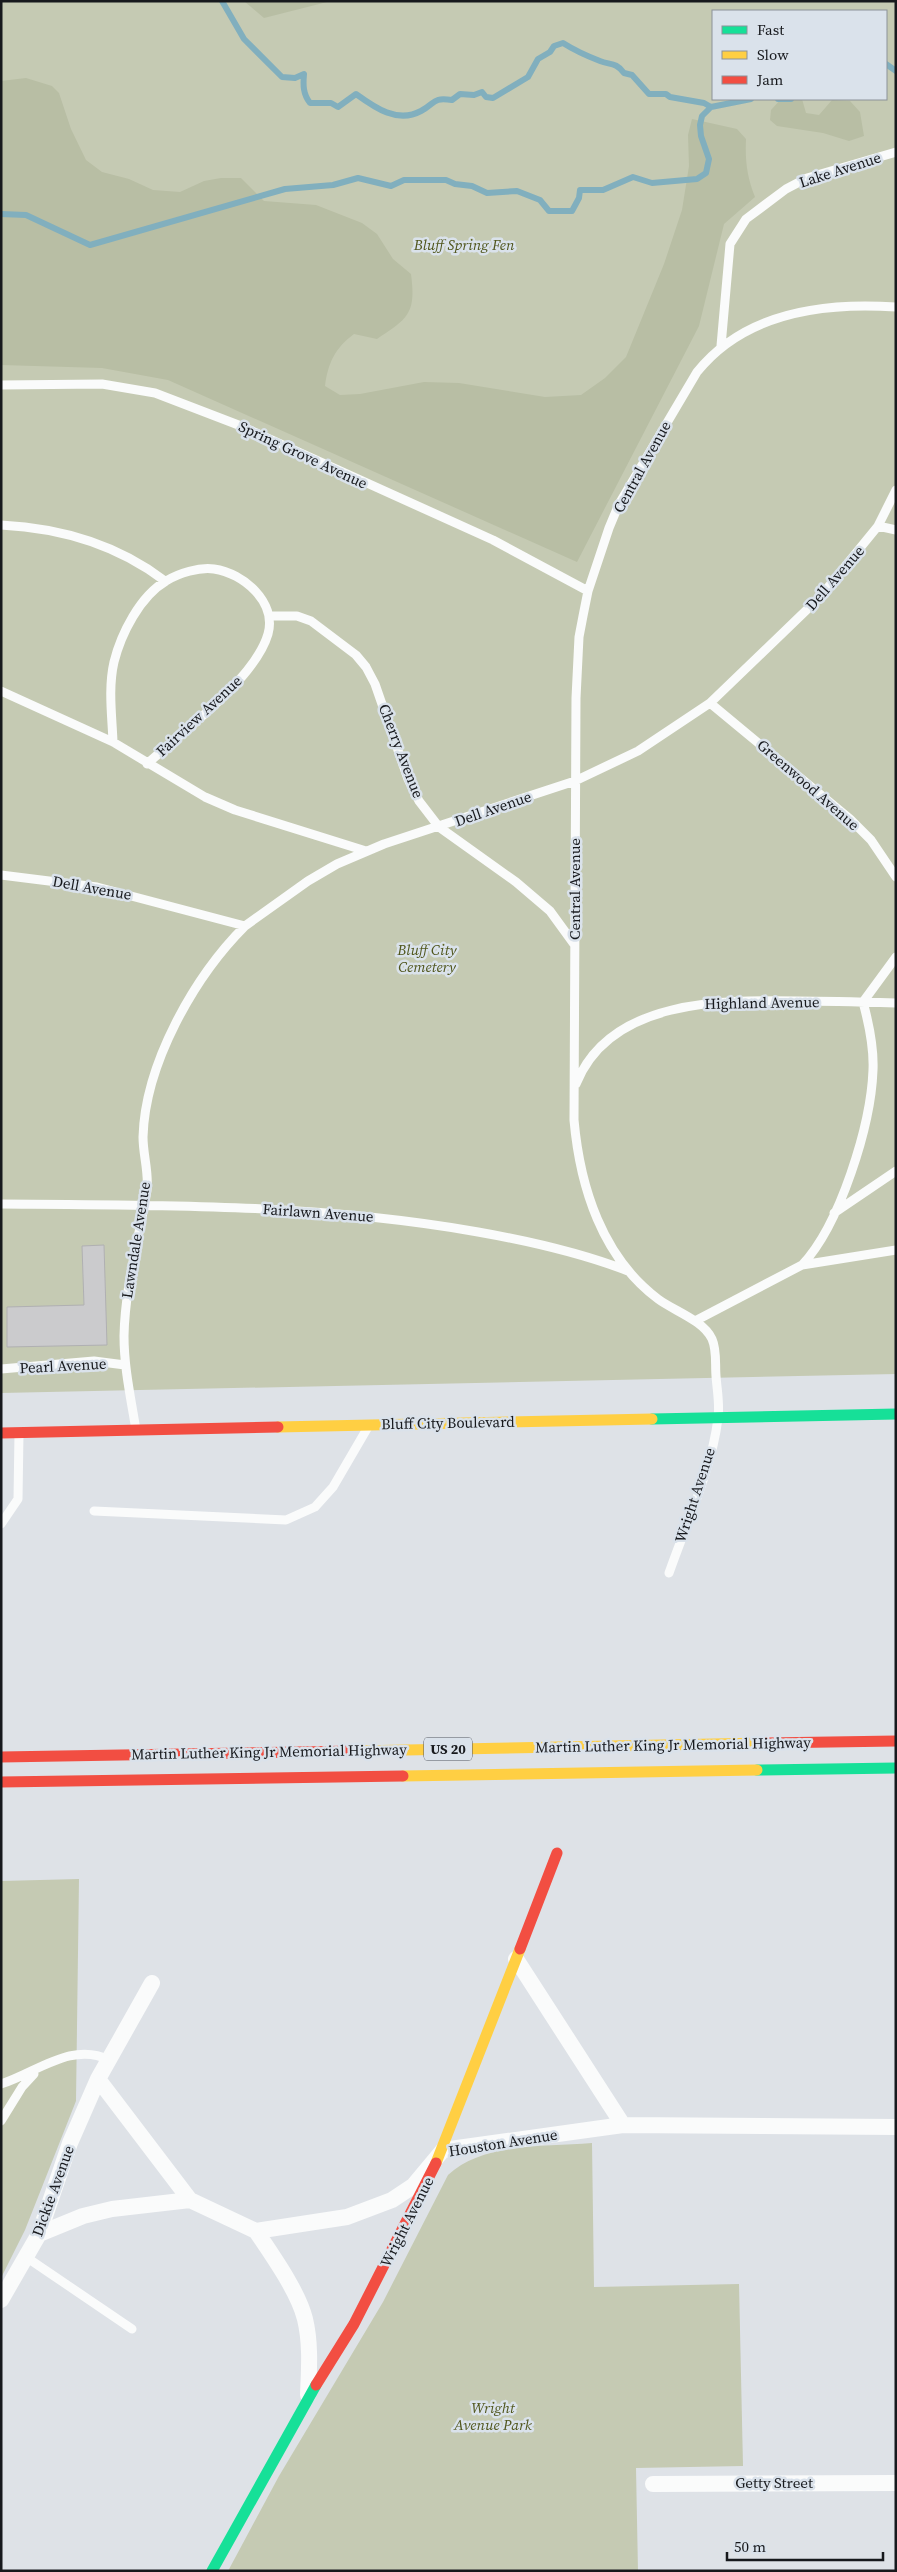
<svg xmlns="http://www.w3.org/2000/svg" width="897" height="2572" font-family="'Source Serif 4',serif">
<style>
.green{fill:#c5cab3;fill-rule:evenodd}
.forest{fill:#b8bea4}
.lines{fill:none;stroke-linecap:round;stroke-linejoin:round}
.stream{stroke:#81afbe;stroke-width:6}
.building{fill:#cbcbcd;stroke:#b0b0b2}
.lane{stroke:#fafbfb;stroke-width:9}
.street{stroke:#fafbfb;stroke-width:16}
.fast{stroke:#16e098;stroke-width:11}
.slow{stroke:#ffcf43;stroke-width:11}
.jam{stroke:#f24e42;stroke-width:11}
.labels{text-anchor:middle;stroke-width:5;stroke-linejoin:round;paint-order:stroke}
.shield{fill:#dae2eb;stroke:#52555b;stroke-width:1}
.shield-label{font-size:14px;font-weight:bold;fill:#17191d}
.street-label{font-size:15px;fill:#17191d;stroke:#dae2eb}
.park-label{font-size:15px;font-style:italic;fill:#50561c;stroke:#dae2eb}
</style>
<rect width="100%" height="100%" fill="#dee2e7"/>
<path class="green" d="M1 1H896V1374L1 1393ZM713 11H886V99H713Z
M79 1879 76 2101 25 2230 1 2278V1881Z
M592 2143 594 2287 739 2284 743 2466 636 2468 638 2571H228L279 2476 383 2302 448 2175C483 2142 546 2147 592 2143Z"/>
<path class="forest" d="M244 1H331L264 18Z
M26 78 52 86 59 93 71 129 86 160 102 172 129 179 153 190 180 192 204 181 221 178H241L264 201 316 205 362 223 377 234 393 259 411 274C416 313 409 318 377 339L354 334C335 348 328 363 325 386L340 395 360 394 424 382 459 383 545 397 581 395 605 378 626 357 664 264 682 210 689 166 688 135 692 119 737 129 746 139C745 161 747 177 755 197L724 224 699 326 577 562 168 380 102 368 1 365V81Z
M781 99H802L806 113 819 115 832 100 850 101 860 112 864 136 849 141 823 133 777 126 770 120 771 110Z"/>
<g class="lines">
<path class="stream" d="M222 1 244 39 282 77 295 78 304 74C303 85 303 94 310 103H331L338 107 356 94C374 107 397 124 421 111 436 103 432 97 452 100L460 94 474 95 482 92 486 97 493 98 528 77 538 59 550 52 554 46 563 43C574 50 587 56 600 61 610 65 616 62 624 73L632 75 649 94H666L670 97 704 103 711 107
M886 64 896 71
M778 99H791
M1 214 26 215 90 245 285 189 333 185 358 178 391 186 404 180H446L455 184 472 186 487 193 517 191 540 200 549 211H572L579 198 580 190H603L633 177 652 183 697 179 706 173 709 159 701 136 700 125 702 116 711 107 751 99"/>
</g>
<path class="building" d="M104 1245 107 1345 7 1347V1307L84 1305 82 1246Z"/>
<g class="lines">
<path class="lane" d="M721 346 730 244 746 219 786 189 807 178 896 152
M1 385 102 384 155 393 241 426 493 540 588 591
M1 525C60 528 118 545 165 581
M878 526 896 530
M269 616H297L311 621 356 655 366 667 375 684 408 779 419 801 439 827 516 882 550 911 574 944
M1 691 113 742 205 797 235 810 366 851
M710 703 850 819 871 840 896 877
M113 742C112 716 108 688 114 662 121 634 140 596 166 581 179 573 199 567 214 569 243 573 277 602 268 634 255 679 181 733 147 764
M1 875 97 887 245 926 308 881 337 864 384 844 575 781 638 751 710 703 820 597 878 526 896 490
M863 1002 896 957
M576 1084C610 999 721 1000 797 1001 830 1001 863 1002 896 1003
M1 1204C160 1205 320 1204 478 1232 529 1241 579 1252 628 1271
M834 1213 896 1171
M802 1265 896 1250
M695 1321 802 1265C840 1225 871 1125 873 1070 874 1047 869 1024 863 1002
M1 1369 94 1361 125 1365
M136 1430C131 1399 124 1368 124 1336 125 1286 139 1239 147 1190 149 1172 143 1155 143 1137 145 1064 194 977 245 926
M94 1511 286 1520 315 1507 333 1487 368 1427
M1 1524 18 1499 19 1433
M669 1573C686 1524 712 1469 718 1418 720 1405 717 1390 716 1376 715 1364 717 1350 712 1339 703 1320 674 1311 658 1299 602 1257 580 1187 574 1120L576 698 579 637 583 616 588 591 609 528 619 504 697 372C745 312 824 302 896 307
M1 2084C36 2073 72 2041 109 2060
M1 2121 22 2087 34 2074
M26 2257 132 2329"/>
<path class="street" d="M516 1959 623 2125 896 2127
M98 2079 190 2200
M256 2231C272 2255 298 2291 305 2319 311 2344 309 2370 308 2395
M39 2234 83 2216 112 2209 190 2200 256 2231 347 2217 392 2200 413 2186 443 2150 623 2125
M1 2300 39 2234 70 2143 98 2079 152 1983
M653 2484 896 2483"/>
<path class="fast" d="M652 1419 896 1414
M757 1770 896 1768
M212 2571 316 2385"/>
<path class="slow" d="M278 1427 652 1419
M355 1751 765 1743
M403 1776 757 1770
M436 2163 520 1949"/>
<path class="jam" d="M1 1433 278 1427
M765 1743 896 1741
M1 1757 355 1751
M1 1782 403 1776
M520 1949 557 1853
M316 2385 354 2324 436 2163"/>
</g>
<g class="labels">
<rect class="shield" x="424" y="1737.5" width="48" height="23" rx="4"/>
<g class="shield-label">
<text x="448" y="1754">US 20</text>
</g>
<g class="street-label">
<text transform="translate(840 170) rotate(-18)" y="5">Lake Avenue</text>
<text transform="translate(303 455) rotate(25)" y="5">Spring Grove Avenue</text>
<text transform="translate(642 467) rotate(-61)" y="5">Central Avenue</text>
<text transform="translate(835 578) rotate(-49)" y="5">Dell Avenue</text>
<text transform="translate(199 716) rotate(-43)" y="5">Fairview Avenue</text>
<text transform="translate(401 751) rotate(69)" y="5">Cherry Avenue</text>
<text transform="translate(808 785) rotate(41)" y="5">Greenwood Avenue</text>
<text transform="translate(493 809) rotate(-19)" y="5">Dell Avenue</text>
<text transform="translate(92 888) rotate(10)" y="5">Dell Avenue</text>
<text transform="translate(575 889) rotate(-90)" y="5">Central Avenue</text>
<text transform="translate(762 1003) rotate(-1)" y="5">Highland Avenue</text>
<text transform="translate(318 1213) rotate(4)" y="5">Fairlawn Avenue</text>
<text transform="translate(136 1240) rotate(-81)" y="5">Lawndale Avenue</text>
<text transform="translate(63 1366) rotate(-3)" y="5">Pearl Avenue</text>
<text transform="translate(448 1423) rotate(-1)" y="5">Bluff City Boulevard</text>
<text transform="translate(695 1495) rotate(-72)" y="5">Wright Avenue</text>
<text transform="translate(673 1745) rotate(-1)" y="5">Martin Luther King Jr Memorial Highway</text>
<text transform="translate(269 1752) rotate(-1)" y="5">Martin Luther King Jr Memorial Highway</text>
<text transform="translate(503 2143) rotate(-9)" y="5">Houston Avenue</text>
<text transform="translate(53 2191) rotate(-70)" y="5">Dickie Avenue</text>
<text transform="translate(407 2222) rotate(-63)" y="5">Wright Avenue</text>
<text x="774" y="2488">Getty Street</text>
</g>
<g class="park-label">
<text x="464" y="250">Bluff Spring Fen</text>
<text x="427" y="955">Bluff City<tspan x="427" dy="17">Cemetery</tspan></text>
<text x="493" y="2413">Wright<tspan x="493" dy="17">Avenue Park</tspan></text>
</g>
</g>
<rect width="897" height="2572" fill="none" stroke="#17191d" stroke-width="5"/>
<rect x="712" y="10" width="175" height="90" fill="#dae2eb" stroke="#8c9299"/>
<rect x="722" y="26" width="25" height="8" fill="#16e098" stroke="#8c9299"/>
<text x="757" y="35" font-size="15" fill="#17191d">Fast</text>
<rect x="722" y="51" width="25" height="8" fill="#ffcf43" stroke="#8c9299"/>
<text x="757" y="60" font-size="15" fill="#17191d">Slow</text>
<rect x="722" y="76" width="25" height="8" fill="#f24e42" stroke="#8c9299"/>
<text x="757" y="85" font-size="15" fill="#17191d">Jam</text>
<path d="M727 2552v8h156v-8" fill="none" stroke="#17191d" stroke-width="2.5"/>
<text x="734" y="2552" font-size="15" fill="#17191d" stroke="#dae2eb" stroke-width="4" paint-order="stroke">50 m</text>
</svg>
